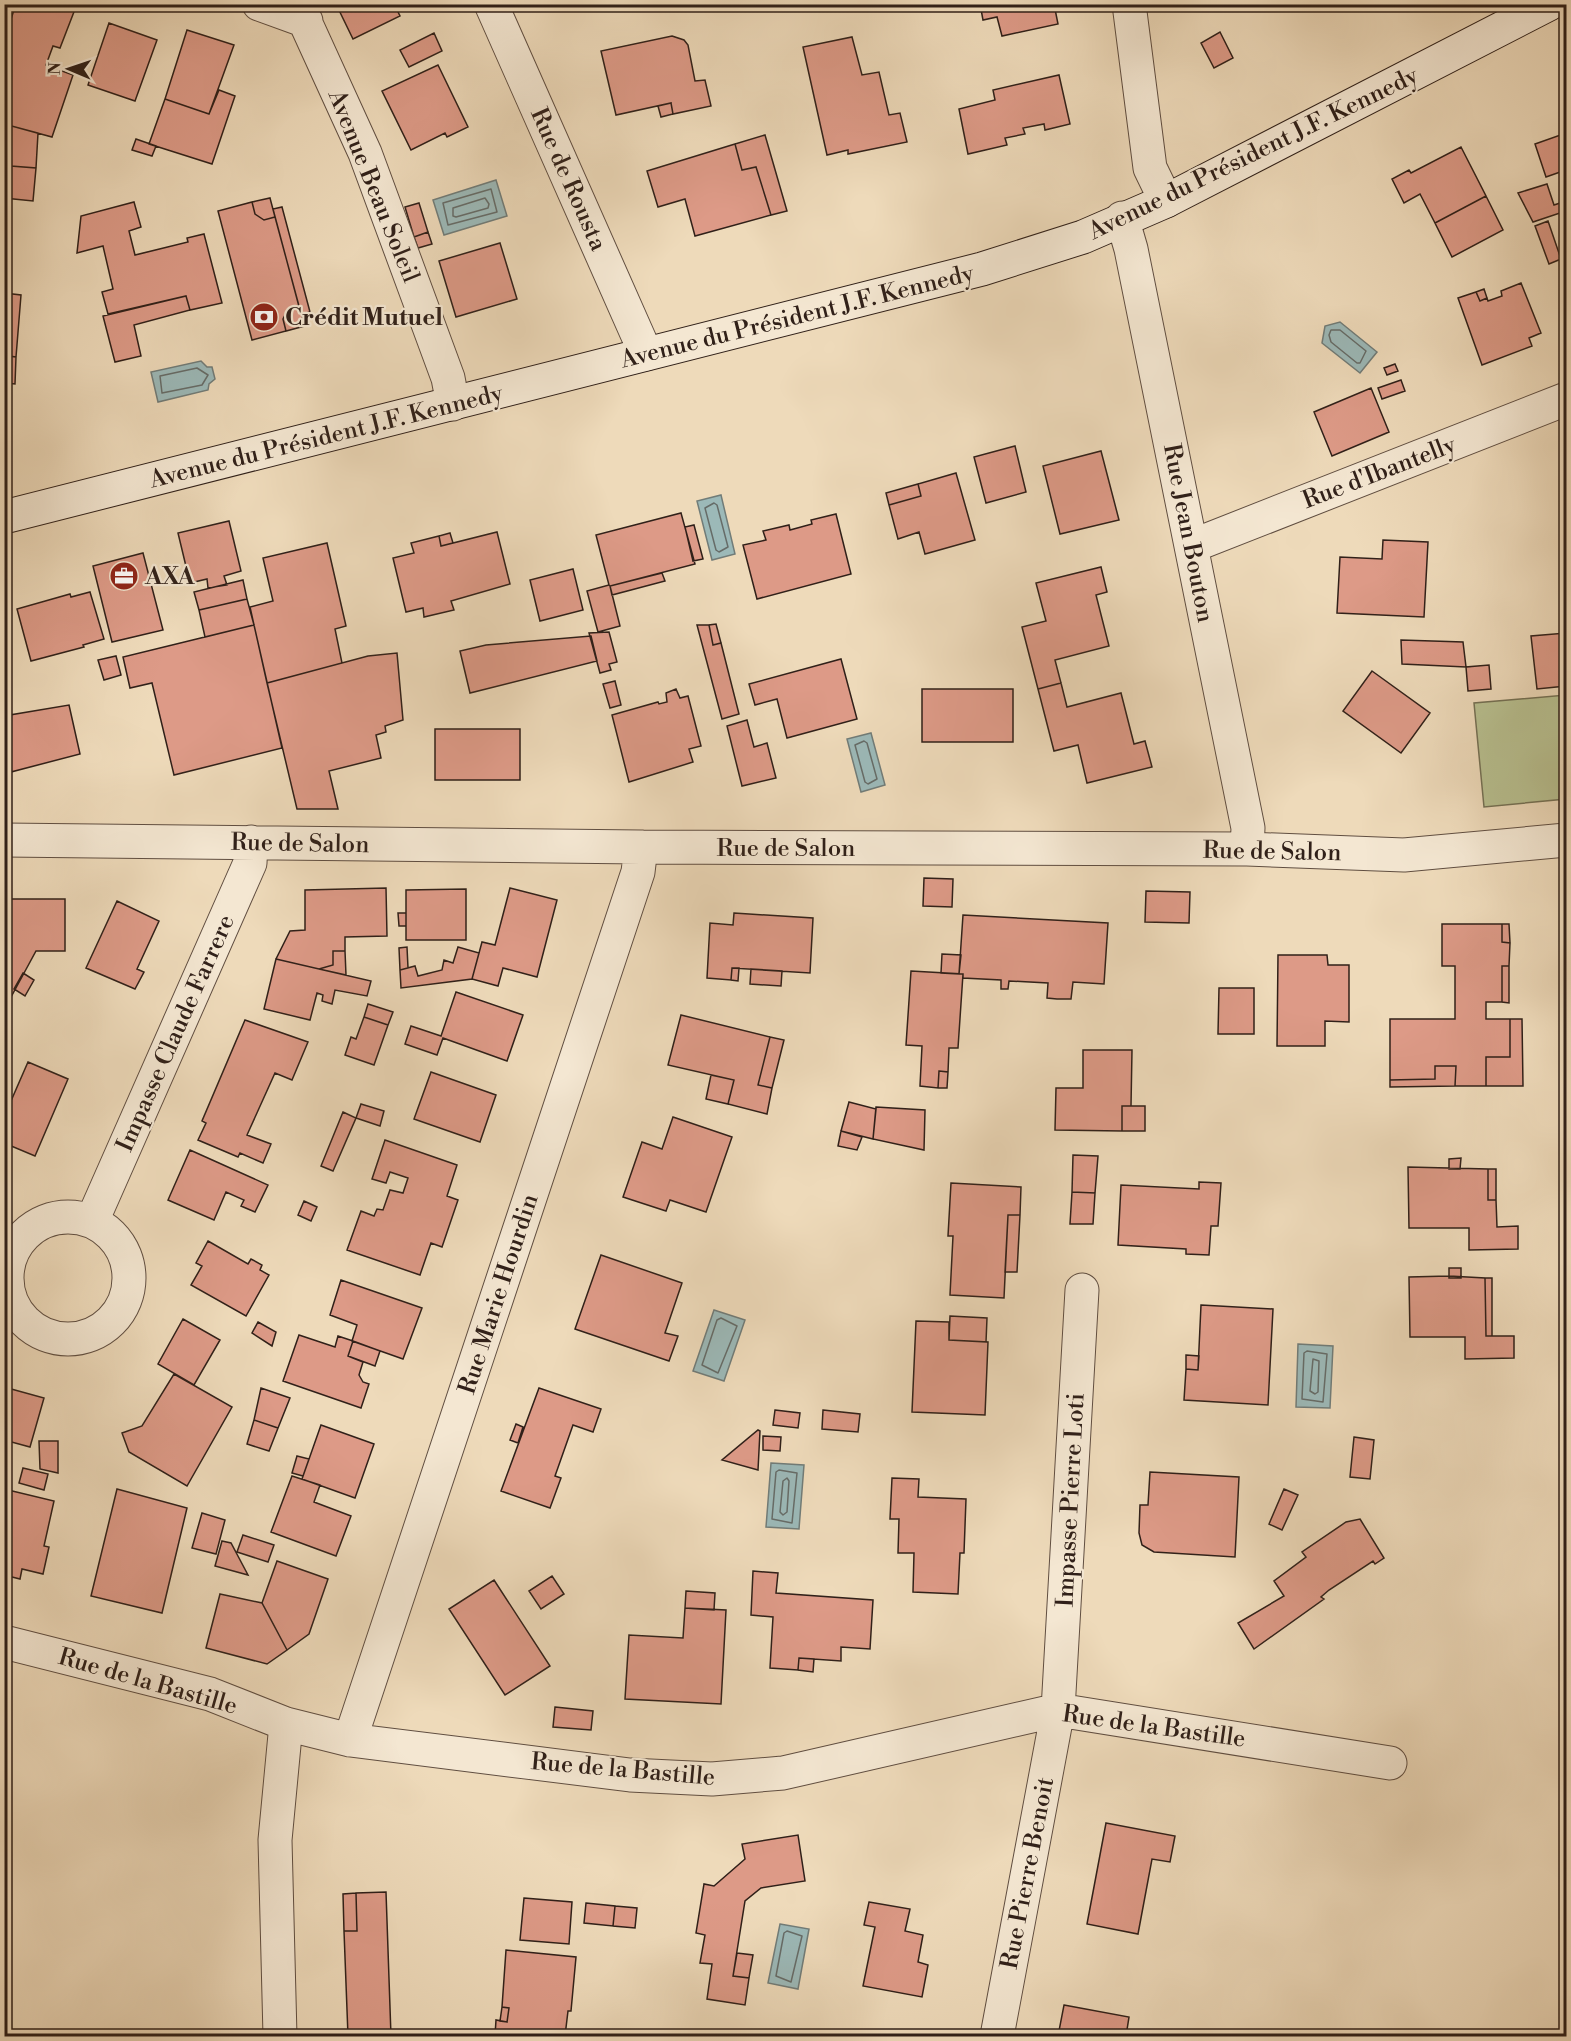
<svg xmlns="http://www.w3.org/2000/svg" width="1571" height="2041" font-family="'Libre Bodoni',serif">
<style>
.green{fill:#b8c090;stroke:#747054;stroke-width:1.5}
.water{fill:#9cb9b8;stroke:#717c78;stroke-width:1.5}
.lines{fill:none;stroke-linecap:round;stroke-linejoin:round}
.shore{stroke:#666c68;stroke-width:1.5}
.building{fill:#dd9a87;stroke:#302019;stroke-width:1.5}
.street-casing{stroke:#604e41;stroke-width:35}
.secondary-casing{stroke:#302019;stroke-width:35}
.street{stroke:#f4e7d2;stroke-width:33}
.secondary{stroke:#f4e7d2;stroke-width:33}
.labels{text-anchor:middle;stroke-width:4.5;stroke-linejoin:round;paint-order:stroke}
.street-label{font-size:24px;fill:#302019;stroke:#f4e7d2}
.poi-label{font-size:24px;font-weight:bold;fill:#302019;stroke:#f4e7d2;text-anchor:start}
</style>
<rect width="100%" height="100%" fill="#eedaba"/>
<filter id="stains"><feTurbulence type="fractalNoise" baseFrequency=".00333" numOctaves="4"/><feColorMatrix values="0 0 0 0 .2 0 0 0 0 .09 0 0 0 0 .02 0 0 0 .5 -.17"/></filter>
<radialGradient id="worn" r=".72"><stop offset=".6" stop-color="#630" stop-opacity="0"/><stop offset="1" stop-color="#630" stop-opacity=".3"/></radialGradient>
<path class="green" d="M1566 695V799L1484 807 1474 703Z"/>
<path class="water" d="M496 180 507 216 444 235 433 200Z
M1340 322 1377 352 1360 373 1322 343 1325 326Z
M201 361 207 367H212L215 379 209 384 208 390 158 402 151 372Z
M721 495 735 554 712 560 697 501Z
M871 733 885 785 861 792 847 739Z
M714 1310 745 1320 724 1381 693 1371Z
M1298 1344 1333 1346 1330 1408 1296 1407Z
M771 1463 804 1465 799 1529 766 1527Z
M780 1924 809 1929 798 1989 768 1983Z"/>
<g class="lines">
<path class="shore" d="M491 189 497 212 448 225 443 203Z
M485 198 489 204 488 208 456 217 453 216V208Z
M1331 330H1340L1366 351 1360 363H1357L1331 342 1329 335Z
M197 368 208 375 202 385 162 393 160 376Z
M714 503 717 505 728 547 719 552 716 550 705 508Z
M864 741 867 743 877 779 868 784 865 782 855 745Z
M721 1318 737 1326 718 1373 702 1365 717 1320Z
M1307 1351 1327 1354 1323 1402 1302 1399 1304 1353Z
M1313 1359 1319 1361 1318 1392 1315 1394 1310 1391Z
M779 1470 797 1473 792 1523 772 1519 776 1472Z
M787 1478 789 1481 787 1512 783 1515 780 1512 783 1481Z
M787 1931 802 1936 791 1982 776 1976 784 1933Z"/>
</g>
<path class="building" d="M16 4H77L60 48 53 46 46 65 73 75 52 137 4 124V40Z
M336 4H394L400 16 353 39Z
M980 4H1054L1058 24 1002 36 997 17 983 20Z
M109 23 157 40 135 101 88 85Z
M187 30 234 45 209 114 165 99Z
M1220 32 1233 58 1214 68 1201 43Z
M434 33 442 51 409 67 400 50Z
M672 36 684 40 688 45 695 81 705 80 711 106 673 114 671 103 616 115 601 51Z
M852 37 862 75 879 72 889 115 900 113 907 142 848 154V150L827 155 803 47Z
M438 65 468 127 447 137 445 133 411 150 382 91Z
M1059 75 1070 124 1045 130 1044 124 1023 128 1025 134 1005 138 1007 145 968 154 959 109 995 100 993 90Z
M219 90 235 96 212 164 149 144 165 99 209 114Z
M671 103 673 114 661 117 658 106Z
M4 124 38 133 36 168 11 166V161H4Z
M1566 133V182L1563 171 1546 177 1535 144Z
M765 135 787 211 771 215 756 167 742 170 735 144Z
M136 139 156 146 152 156 132 150Z
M735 144 742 170 756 167 771 215 695 236 685 199 658 207 647 171Z
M1461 147 1486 196 1435 223 1420 194 1404 203 1392 179 1409 170 1411 173Z
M4 161H11V166L36 168 33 201 4 198Z
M1547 184 1554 205 1566 201V211L1533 222 1518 193Z
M1486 196 1503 230 1452 257 1435 223Z
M270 198 275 217 264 220 255 214 252 202Z
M134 202 141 227 129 231 135 255 188 242 187 238 204 234 222 303 190 310 186 296 108 314 102 292 113 289 103 246 77 253 81 216Z
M252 202 255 214 264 220 275 217 299 306 288 309 283 319 286 331 252 340 218 211Z
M419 203 428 232 414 237 405 207Z
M282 207 310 312 301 314 273 209Z
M1548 221 1561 259 1549 264 1535 226Z
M428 232 432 244 418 248 414 237Z
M500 243 517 299 456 317 439 261Z
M1521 283 1541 333 1529 338 1532 346 1482 365 1458 298 1476 292 1480 301 1487 298 1488 301 1502 296 1501 291Z
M1484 289 1487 298 1480 301 1476 292Z
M4 293 21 295 16 357 8 356 6 383Z
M186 296 190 310 134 325 141 356 115 362 103 316Z
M299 306 305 326 286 331 283 319 288 309Z
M8 356 16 357 15 384 6 383Z
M1395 364 1398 371 1387 375 1384 368Z
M1401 380 1405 391 1382 399 1378 388Z
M1371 388 1389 432 1332 456 1314 412Z
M1015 446 1026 492 986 503 974 457Z
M1101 451 1119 520 1060 534 1043 466Z
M956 473 975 540 925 554 919 532 898 539 889 505 921 496 918 484Z
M918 484 921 496 889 505 886 493Z
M681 513 695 564 610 586 620 626 598 632 587 591 609 585 596 535Z
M836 514 851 574 757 599 743 545 766 540 763 531 789 525 790 530 812 524 811 520Z
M229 521 241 571 224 576 227 585 208 588 207 579 190 583 178 533Z
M694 525 703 559 693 561 685 527Z
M497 532 510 584 451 601 454 610 424 617 423 608 406 612 393 558 414 553 411 543 439 536 441 546Z
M450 533 453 543 441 546 439 536Z
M1383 540 1428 542 1424 617 1337 613 1340 557 1382 559Z
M327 543 346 626 335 629 342 663 267 683 250 607 273 601 263 558Z
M143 553 163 630 112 642 93 566Z
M1101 567 1107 592 1096 595 1109 646 1055 660 1061 683 1038 689 1022 627 1046 621 1036 583Z
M573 569 583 610 540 621 530 580Z
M662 573 665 581 612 595 610 586Z
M243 580 247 599 199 610 194 592Z
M90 592 104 639 83 645 84 647 31 661 17 609 70 594 71 597Z
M247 599 254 625 205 637 199 610Z
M716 624 721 643 713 645 709 625Z
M254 625 282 748 174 775 152 683 130 688 123 657Z
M697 625H709L713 645 721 643 739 714 722 719Z
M609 632 617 662 609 664 611 670 600 673 589 633Z
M1566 633V686L1537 689 1531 636Z
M591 636 597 661 470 693 460 651 486 645Z
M1401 640 1463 642 1466 667 1402 664Z
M397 653 403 720 385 726 386 732 376 735 381 758 329 771 338 809H297L267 683 368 656Z
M116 656 121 675 104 680 98 660Z
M841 659 857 719 787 738 777 699 755 705 749 684Z
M1489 665 1491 689 1468 691 1466 667Z
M1372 671 1430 713 1401 753 1343 711Z
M615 681 621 705 610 708 603 684Z
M1061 683 1067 707 1121 693 1134 744 1145 741 1152 767 1087 783 1078 745 1054 751 1038 689Z
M676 689 680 698 688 696 701 746 689 749 693 762 629 782 612 715 658 702 659 704 667 702 666 693Z
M922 689H1013V742H922Z
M69 705 80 754 7 773 4 767V716Z
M747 720 754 747 767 743 776 778 742 786 727 726Z
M435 729H520V780H435Z
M924 878 953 879 952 907 923 906Z
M386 888 387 936 345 937V951H333V965L319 969 276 959 290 931 305 930V890Z
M510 888 557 900 537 977 503 968 498 986 472 979 482 942 495 945Z
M466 889V940H406V890Z
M1146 891 1190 892 1189 923 1145 922Z
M7 899H65V951H36L4 1010V925H8Z
M117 901 159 921 137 969 144 972 135 989 86 968Z
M398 913H406V926H399Z
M734 913 813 918 810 973 732 968 731 980 707 978 710 923 733 925Z
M963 915 1108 923 1104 984 1073 982 1071 999H1057L1047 998 1048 983 1009 981 1008 989H1001V980L963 978V974H959Z
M1442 924H1502V942L1510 943 1509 966H1502V1002H1486V1019H1510V1057H1486V1086H1455L1456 1066H1435V1079L1390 1080V1019H1455V966H1442Z
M1502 924H1509L1510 943 1502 942Z
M407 947 408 968 400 970 399 948Z
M458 947 479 953 472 979 401 988 400 970 415 966 418 976 442 970 444 960 453 963Z
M333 951H345L346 975 319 969 333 965Z
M942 954 961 955 959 974 941 973Z
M1278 955H1327L1328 965H1349V1022L1325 1021V1046H1277Z
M276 959 371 981 367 996 335 990 332 1004 322 1001 323 995 317 993 310 1020 264 1009Z
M1502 966H1509V1003L1502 1002Z
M732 968H739L738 981 731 980Z
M751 969 782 971 781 986 750 984Z
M911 971 963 974 958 1048H949L948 1072 939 1071 938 1088 920 1086 922 1046 906 1045Z
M23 973 34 980 25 996 14 989Z
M1219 988H1254V1034H1218Z
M456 992 523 1015 507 1061 443 1038 437 1055 405 1044 411 1026 441 1036Z
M368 1004 393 1012 388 1025 364 1017Z
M681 1015 770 1037 758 1085 772 1088 767 1114 728 1104 734 1080 668 1065Z
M364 1017 388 1025 374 1065 345 1055 351 1037 356 1039Z
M1510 1019H1522L1523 1086H1486V1057H1510Z
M245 1020 308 1042 292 1080 275 1073 247 1135 271 1144 263 1163 240 1153 238 1157 198 1140 206 1123 202 1121Z
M770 1037 784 1040 772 1088 758 1085Z
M1083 1050H1132L1131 1106H1122V1131L1055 1130 1056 1088H1083Z
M28 1062 68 1079 35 1156 4 1143V1117Z
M1435 1066H1456L1455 1086 1390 1087V1080L1435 1079Z
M939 1071 948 1072 947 1088H938Z
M431 1072 496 1095 480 1142 414 1119Z
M711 1075 734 1080 728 1104 706 1099Z
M849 1102 876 1109 873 1139 841 1131Z
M361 1104 384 1111 380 1126 356 1118Z
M1122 1106H1145V1131H1122Z
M876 1107 925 1110 924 1150 873 1139Z
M343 1112 356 1118 333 1171 321 1166Z
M673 1117 732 1137 706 1212 670 1200 666 1211 623 1197 642 1142 662 1149Z
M841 1131 862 1137 857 1150 838 1146Z
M385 1140 457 1165 447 1196 458 1200 442 1247 431 1243 420 1275 347 1250 361 1211 374 1216 377 1209 383 1210 390 1190 403 1193 408 1178 390 1172 386 1183 372 1179Z
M190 1150 268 1185 255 1212 241 1206 244 1200 226 1192 214 1220 168 1200Z
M1073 1155 1098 1156 1095 1193 1072 1192Z
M1461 1158 1460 1169H1449V1159Z
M1408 1167 1488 1169V1200H1496L1497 1227 1518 1226V1249L1469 1250V1228H1409Z
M1488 1169H1496V1200H1488Z
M1199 1182 1221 1183 1218 1226H1211L1209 1255 1186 1254V1249L1118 1245 1121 1185 1199 1189Z
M951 1183 1021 1187 1020 1215H1008L1004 1298 950 1295 953 1236H948Z
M1072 1192 1095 1193 1093 1224H1070Z
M304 1201 317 1207 311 1221 298 1215Z
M1008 1215H1020L1017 1272H1005Z
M208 1241 248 1264 251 1259 262 1265 260 1270 269 1275 246 1316 191 1285 202 1266 196 1263Z
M601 1255 682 1283 665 1333 678 1336 669 1361 575 1329Z
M1449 1268H1461V1278H1449Z
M1449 1276 1485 1278 1486 1336H1514V1358L1465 1359V1337H1410L1409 1277Z
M1485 1278H1492V1336H1486Z
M341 1280 422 1308 403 1359 352 1341 357 1325 330 1315Z
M1201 1305 1273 1309 1268 1405 1184 1400 1186 1369 1198 1370Z
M950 1316 987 1318 986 1342 949 1340Z
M183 1319 220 1340 194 1385 158 1364Z
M916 1321 949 1322V1340L988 1342 985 1415 912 1412Z
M258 1322 276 1332 272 1346 252 1333Z
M299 1335 335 1347 338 1336 353 1341 348 1356 363 1362 359 1375 363 1382 369 1384 361 1408 283 1381Z
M353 1341 380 1351 375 1366 348 1356Z
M1186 1355 1199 1356 1198 1370 1186 1369Z
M174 1374 232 1407 187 1486 129 1452 122 1433 142 1426Z
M4 1387 44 1398 30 1447 4 1440Z
M261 1388 290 1398 278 1428 254 1420Z
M539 1388 601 1409 593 1432 573 1425 555 1476 561 1478 550 1508 501 1491Z
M775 1410 800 1413 798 1428 773 1425Z
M823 1410 860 1414 858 1432 822 1429Z
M254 1420 278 1428 269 1451 247 1444Z
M516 1424 523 1427 518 1443 510 1440Z
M321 1425 374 1444 355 1498 302 1479Z
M758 1430 760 1431 758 1470 722 1460Z
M763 1436 781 1437 780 1451 763 1450Z
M1354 1437 1374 1440 1370 1479 1350 1477Z
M39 1441H58V1473L40 1469Z
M297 1456 309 1459 303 1476 292 1473Z
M23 1468 48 1474 44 1490 19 1483Z
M1150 1472 1239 1477 1235 1557 1154 1552 1142 1545 1139 1533 1140 1505H1148Z
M292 1476 320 1485 314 1502 351 1516 336 1556 271 1532Z
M892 1478 919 1479 918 1497 966 1499 964 1553H960L958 1594 913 1592 914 1553H898L899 1519H890Z
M4 1489 54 1501 44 1546 49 1547 43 1574 22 1569 20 1579 4 1575Z
M117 1489 187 1508 162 1613 91 1596Z
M1284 1489 1298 1495 1282 1530 1269 1524Z
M202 1513 225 1520 216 1554 192 1548Z
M1360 1519 1384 1558 1375 1564 1373 1561 1329 1590 1321 1597 1324 1599 1254 1649 1238 1623 1284 1596 1274 1581 1306 1557 1302 1552 1346 1522Z
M243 1535 274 1545 268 1562 237 1552Z
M222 1541 231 1543 248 1575 215 1566Z
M277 1561 328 1579 309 1634 287 1650 262 1603Z
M753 1571 778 1573 776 1593 873 1600 870 1649 841 1647V1661L799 1658 798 1670 770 1668 773 1617 751 1615Z
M552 1576 564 1594 541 1609 529 1591Z
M494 1580 550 1666 505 1695 449 1609Z
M686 1591 715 1593 714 1610 685 1608Z
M220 1594 262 1603 287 1650 267 1664 206 1648Z
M685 1608 726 1610 721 1704 625 1699 629 1635 683 1638Z
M799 1658 814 1659 813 1672 798 1670Z
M555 1707 593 1711 591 1730 553 1727Z
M1106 1823 1175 1836 1170 1862 1152 1859 1138 1934 1087 1924Z
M798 1835 805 1881 761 1888 745 1901 733 1976 749 1978 745 2005 707 1999 712 1964 700 1963 705 1935 696 1933 704 1884 714 1886 745 1859 742 1844Z
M386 1892 391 2036H348L344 1931H357L356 1893Z
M356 1893 357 1931H344L343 1894Z
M524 1898 572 1902 569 1944 520 1940Z
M869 1902 910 1909 905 1931 923 1935 918 1962 928 1965 922 1997 863 1986 875 1927 864 1925Z
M586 1903 615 1906 613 1926 584 1923Z
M615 1906 637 1908 635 1928 613 1926Z
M506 1950 576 1957 571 2011H568L565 2036H495L496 2020 507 2022 509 2008 502 2007Z
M737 1953 753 1955 749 1978 733 1976Z
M1064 2005 1129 2017 1126 2036H1058Z
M502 2007 509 2008 507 2022 500 2021Z
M650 2031 658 2033V2036H649Z"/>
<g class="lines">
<g class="street-casing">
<path id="street" d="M259 4 306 21
M297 4 365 153 448 378 453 404
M491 4 646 354
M1129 4 1150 168 1166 201
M1122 218 1131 249 1248 828 1247 849
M1192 546 1566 399
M4 840 641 847 1247 849 1404 855 1566 840
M7 1278a61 61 0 1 1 122 0a61 61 0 1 1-122 0Z
M92 1221 250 863 251 842
M4 1642 210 1694 286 1724 350 1740 630 1775 712 1779 783 1773 1058 1710 1390 1763
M350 1740 638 872 641 847
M280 2036 275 1840 286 1724
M997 2036 1058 1710 1082 1290"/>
</g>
<g class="secondary-casing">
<path id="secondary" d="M4 517 982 269 1083 237 1166 201 1549 4"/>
</g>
<use href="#street" class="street"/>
<use href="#secondary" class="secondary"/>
</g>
<defs>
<g id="bank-disc" transform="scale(1.5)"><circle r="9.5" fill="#8f2418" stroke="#f4e7d2"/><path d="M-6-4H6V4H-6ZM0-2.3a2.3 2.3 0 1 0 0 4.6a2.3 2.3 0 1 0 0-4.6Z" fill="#fff"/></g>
<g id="office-disc" transform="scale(1.5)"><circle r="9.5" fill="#8f2418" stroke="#f4e7d2"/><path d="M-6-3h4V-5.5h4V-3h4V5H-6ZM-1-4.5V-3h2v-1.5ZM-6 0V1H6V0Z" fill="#fff"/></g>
</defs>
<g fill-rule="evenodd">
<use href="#bank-disc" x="264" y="317"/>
<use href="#office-disc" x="124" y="576"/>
</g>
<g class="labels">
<g class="street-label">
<text transform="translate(1253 153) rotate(-26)" y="8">Avenue du Président J.F. Kennedy</text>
<text transform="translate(569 179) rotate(66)" y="8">Rue de Rousta</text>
<text transform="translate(374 186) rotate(68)" y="8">Avenue Beau Soleil</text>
<text transform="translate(797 316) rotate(-14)" y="8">Avenue du Président J.F. Kennedy</text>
<text transform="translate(326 436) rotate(-14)" y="8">Avenue du Président J.F. Kennedy</text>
<text transform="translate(1379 472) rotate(-21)" y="8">Rue d'Ibantelly</text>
<text transform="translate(1189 533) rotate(79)" y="8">Rue Jean Bouton</text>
<text transform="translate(300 843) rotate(1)" y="8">Rue de Salon</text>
<text x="786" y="856">Rue de Salon</text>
<text transform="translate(1272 851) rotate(1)" y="8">Rue de Salon</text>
<text transform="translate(175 1033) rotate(-66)" y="8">Impasse Claude Farrere</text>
<text transform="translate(498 1294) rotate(-72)" y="8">Rue Marie Hourdin</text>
<text transform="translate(1070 1500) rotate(-87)" y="8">Impasse Pierre Loti</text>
<text transform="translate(148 1681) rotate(16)" y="8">Rue de la Bastille</text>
<text transform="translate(1154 1726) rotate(8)" y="8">Rue de la Bastille</text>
<text transform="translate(623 1769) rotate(5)" y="8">Rue de la Bastille</text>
<text transform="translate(1027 1873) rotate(-79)" y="8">Rue Pierre Benoit</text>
</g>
<g class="poi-label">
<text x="285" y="325">Crédit Mutuel</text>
<text x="145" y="584">AXA</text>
</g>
</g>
<rect width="1571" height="2041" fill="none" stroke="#eedaba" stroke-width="24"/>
<rect x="6" y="6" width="1559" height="2029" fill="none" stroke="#302019" stroke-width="3"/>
<rect x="12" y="12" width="1547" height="2017" fill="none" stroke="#302019" stroke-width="1.5"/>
<g transform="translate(69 69) rotate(272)" stroke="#f4e7d2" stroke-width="4.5" paint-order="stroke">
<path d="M0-4.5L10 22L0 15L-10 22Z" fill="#302019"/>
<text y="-9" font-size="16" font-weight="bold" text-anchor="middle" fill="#302019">N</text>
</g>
<rect width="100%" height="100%" filter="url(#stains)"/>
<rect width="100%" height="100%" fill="url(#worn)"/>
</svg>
